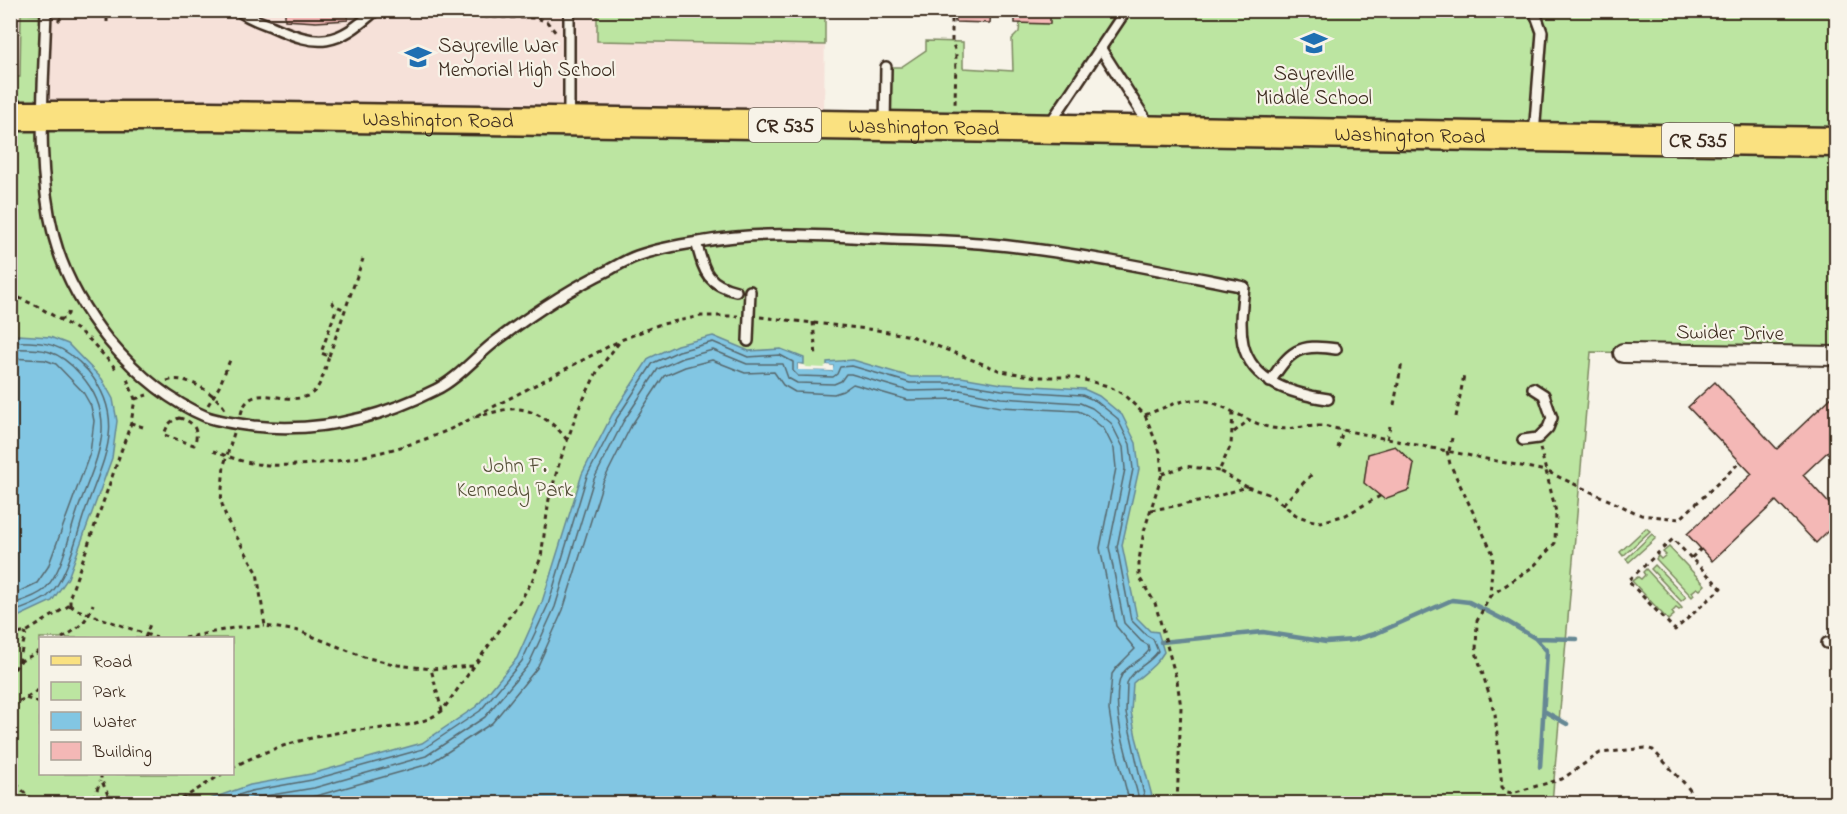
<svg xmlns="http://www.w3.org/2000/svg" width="1847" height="814" font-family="'Indie Flower',sans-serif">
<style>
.built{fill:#f6e1d9}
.green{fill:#bce5a1;stroke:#7c8860;stroke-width:1.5;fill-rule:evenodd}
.water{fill:#82c6e3;stroke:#668894;stroke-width:1.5}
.pier{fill:#f7f3e8}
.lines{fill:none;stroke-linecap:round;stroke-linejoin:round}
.shore{stroke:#57686d;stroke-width:1.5}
.stream{stroke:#668894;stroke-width:4.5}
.building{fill:#f4b8b6;stroke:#3b2a1e;stroke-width:1.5}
.lane-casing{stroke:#3b2a1e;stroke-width:14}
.street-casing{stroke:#3b2a1e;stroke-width:22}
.primary-casing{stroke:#3b2a1e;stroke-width:33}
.path{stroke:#3b2a1e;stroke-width:3;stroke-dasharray:4.5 4.5;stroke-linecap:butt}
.lane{stroke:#f7f3e8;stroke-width:9}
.street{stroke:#f7f3e8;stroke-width:18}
.primary{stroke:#fae180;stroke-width:28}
.labels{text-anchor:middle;stroke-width:4.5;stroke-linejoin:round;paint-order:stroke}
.shield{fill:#f7f3e8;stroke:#73665b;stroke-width:1.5}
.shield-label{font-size:20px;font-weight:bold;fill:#3b2a1e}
.poi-label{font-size:21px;fill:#3b2a1e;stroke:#f7f3e8;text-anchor:start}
.street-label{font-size:21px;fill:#3b2a1e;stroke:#f7f3e8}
.park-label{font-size:21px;fill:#554f38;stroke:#f7f3e8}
</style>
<rect width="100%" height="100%" fill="#f7f3e8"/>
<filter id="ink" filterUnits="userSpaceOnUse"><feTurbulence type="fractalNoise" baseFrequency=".0167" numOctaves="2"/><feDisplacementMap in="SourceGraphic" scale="12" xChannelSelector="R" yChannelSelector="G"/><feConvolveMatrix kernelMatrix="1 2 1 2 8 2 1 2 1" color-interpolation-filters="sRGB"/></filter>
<g filter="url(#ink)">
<path class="built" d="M10 11H825L824 125 11 116Z"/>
<path class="green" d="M597 11H825V45L597 41Z
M1050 11H1836V55H1833L1834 85 1836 86V356L1591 352 1552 803 11 804 10 77H20L21 14 46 15 43 115 884 126 886 67H901L926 50V41L963 42V68L1013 71 1012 39 1019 32 1020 23H1028ZM1101 49 1153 130 1046 129ZM40 638H232V774H40Z
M1646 528 1650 531 1623 556 1620 552Z
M1652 534 1656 538 1629 562 1626 559Z
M1669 547 1705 585 1700 590 1697 588 1692 592 1694 595 1692 597 1656 559 1658 556 1661 559 1666 555 1663 552Z
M1655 565 1686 597 1681 601 1651 569Z
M1646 569 1682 608 1679 610 1676 608 1672 612 1674 615 1668 620 1632 581 1638 577 1641 579 1645 575 1643 572Z"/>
<path class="water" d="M18 335 50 337 68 344 102 379 113 399 117 421 112 458 68 578 52 601 11 620 10 336Z
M713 336 749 351 781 349 804 358V364H798V369L832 371 833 366 827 365V362L853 360 911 377H961L1002 384 1084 389 1099 396 1122 415 1136 443 1139 469 1122 545 1137 618 1150 631 1158 632 1164 652C1155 667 1146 671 1133 683L1131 712 1136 737 1152 796V803L196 804 250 785 311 774 422 743 477 706 517 658 542 602 582 474 612 415 649 358 677 345Z"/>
<path class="pier" d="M798 364 807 366 805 367 826 368 824 367 827 365 833 366V371L798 370Z"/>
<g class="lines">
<path class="shore" d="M10 342C46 341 63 343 88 371 130 422 101 463 83 517 76 539 66 581 48 596 38 604 22 609 10 613
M10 349C43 348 58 349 80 374 123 422 93 463 76 515 68 538 63 571 44 590 36 597 21 601 10 605
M10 358 45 360 56 364 83 392 91 406 94 421 90 453 48 567 37 583 10 596
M211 804 251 791 312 780 423 749 480 711 522 661 548 605 587 476 617 418 653 363 679 351 713 342 748 357 780 355 793 362V371L798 376 833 377 837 374 840 367 852 366 910 383H960L1002 390 1082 395 1096 401 1117 418 1130 444 1133 469 1117 547 1131 620 1146 635 1153 639 1158 651C1150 664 1133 668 1127 683L1126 713 1146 804
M236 804 253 798 314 788 426 756 485 717 529 664 555 607 594 479 623 422 658 369 682 358 713 350 747 364H783L788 378 797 383 834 384 841 381 846 374H851L909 391 960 390 1001 398 1080 403 1092 408 1111 423 1123 447 1125 469 1109 547 1124 623 1141 641 1148 645 1149 650C1143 661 1124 665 1120 679 1112 706 1124 745 1131 772 1134 782 1139 793 1139 804
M275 804 316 796 429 764 492 723 537 668 563 610 603 482 631 426 664 376 685 367 712 360 745 373 774 372 783 385 795 392 834 394 843 391 853 384 908 400 959 399 1000 407 1078 411 1087 415 1104 429 1114 449 1116 468 1100 548 1116 626 1135 649 1117 667 1112 674 1109 710 1114 742 1130 804"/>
<path class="stream" d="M1535 638 1577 639
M1161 642 1263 632 1326 642 1353 640 1377 633 1452 600 1469 602 1508 622 1535 638 1547 651 1540 767
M1544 711 1567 724"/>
</g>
<path class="building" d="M285 10H348V20L316 22 285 20Z
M954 10H991L990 23 955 22Z
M1015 10H1050V24L1015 23Z
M1715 382 1777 449 1836 393V444L1803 475 1836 511V523L1816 543 1776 501 1712 561 1687 534 1752 474 1688 407Z
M1395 446 1414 464 1409 490 1384 499 1364 483 1368 454Z"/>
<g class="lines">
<g class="lane-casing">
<path id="lane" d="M46 10C44 86 35 163 54 237 64 275 85 311 109 341 136 373 168 401 207 417 222 422 238 424 253 426 318 433 378 419 435 390 458 379 476 356 496 341 532 314 569 289 609 270 618 265 628 259 637 256 657 249 679 245 699 242 756 231 813 235 871 238 910 240 950 240 989 244 1075 252 1159 270 1244 287 1242 306 1239 325 1243 344 1252 383 1293 394 1328 399
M238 10C247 18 260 22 271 26 320 48 336 46 376 10
M1101 49 1150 126
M569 119V10
M885 124 886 67
M1049 125 1126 10
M1534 135 1542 32 1534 10
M696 242C704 269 705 284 736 291
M748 341 750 291
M1270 382C1290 351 1298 343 1336 349
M1523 440 1538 438 1548 428 1552 418 1544 395 1533 388
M1827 643H1836"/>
</g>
<g class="street-casing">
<path id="street" d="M1623 353 1836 356"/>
</g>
<g class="primary-casing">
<g id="primary">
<path id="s1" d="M10 116H209L885 126 1836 142"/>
</g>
</g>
<path class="path" d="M13 10 34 11
M103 10 107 15V25
M148 10 211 11
M952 10V42L956 52 955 107
M394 15 537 18 547 22 557 34
M58 21 65 14 73 10
M10 294 37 306 79 331 90 340 117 370
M332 301 334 305 345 310
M760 317 877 330 911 336 1001 371 1036 377H1072L1093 382 1108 386 1123 394 1145 415 1160 452 1162 474 1144 531 1139 560V577L1155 603 1177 681 1181 707 1177 804
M59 319H64L68 314 69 308
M813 322 816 356
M329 356 363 259
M127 379 135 399 131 423 146 428
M167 381C186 374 215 393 225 409
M135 399 147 395
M208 405 219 387 230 360
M1394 405 1402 362
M1233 412 1231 445 1219 471 1247 487
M241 414C250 378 288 409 311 394 322 387 325 368 329 356L321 353 337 307
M1145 415C1181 401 1196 391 1233 412 1246 418 1258 425 1272 428 1289 431 1306 425 1323 426L1546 471 1556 512 1555 543 1534 566 1490 596
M1456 417 1464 375
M179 418C194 421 200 431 194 445L164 435C167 426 169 421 179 418Z
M1234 432 1249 420
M234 433 224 465 221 501 227 520 257 572 265 626 299 631 364 657 398 665 431 669
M1387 439 1390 426
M567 440C555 423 532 407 511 409 498 410 486 415 474 417L619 341
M1338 448 1343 430
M1540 448 1546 471 1641 515 1680 519 1740 462
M213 451C227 456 242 462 257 464 319 471 420 449 474 417
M1447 451 1450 464 1493 554 1490 596 1477 621 1476 652 1495 714 1502 787 1507 792 1512 793 1562 779 1600 753 1646 748 1653 750 1686 785 1700 804
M1449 451 1452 438
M1162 474 1185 466 1219 471
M1283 504 1314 472
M1151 510 1198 502 1247 487 1271 495 1296 515 1309 520 1321 522 1346 515 1380 496
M1691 558 1673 539 1628 581 1675 630 1721 588 1691 558 1701 549
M70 605V596L131 423
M70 605 75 609 157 638
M10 636 26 632 70 605
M62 638C78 629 87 622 93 604
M145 638 150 624
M184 638 238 627 265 626
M19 662 26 632
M10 677 19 662 40 651
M26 698 40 703
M10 704 22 700 40 689
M442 711 431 669 473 666
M232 768C267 748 309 737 348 731 379 727 416 730 442 711L519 603 532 581 541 557 549 499 559 464 578 410 598 370 621 340 658 325 701 316H738
M101 774V779L112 804
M10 777 24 792 37 804
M86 804 96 793 100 781
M174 804 222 774"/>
<use href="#lane" class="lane"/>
<use href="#street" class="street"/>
<use href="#primary" class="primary"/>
</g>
</g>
<defs>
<g id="school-bare" transform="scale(2.07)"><path d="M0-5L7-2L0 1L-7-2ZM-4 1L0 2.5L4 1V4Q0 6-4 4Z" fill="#1f6fb2" stroke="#f7f3e8" stroke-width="2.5" paint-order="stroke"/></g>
</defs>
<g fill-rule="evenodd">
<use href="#school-bare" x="1314" y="43"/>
<use href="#school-bare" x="418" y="57"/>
</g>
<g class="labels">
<g class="shield">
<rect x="749" y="108" width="72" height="34" rx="4.5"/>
<rect x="1662" y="123" width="72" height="34" rx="4.5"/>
</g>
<g class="shield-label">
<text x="785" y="132">CR 535</text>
<text x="1698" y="147">CR 535</text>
</g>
<g class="poi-label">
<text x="438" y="52">Sayreville War<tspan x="438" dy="24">Memorial High School</tspan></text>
<text x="1314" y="80" text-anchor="middle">Sayreville<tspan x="1314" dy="24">Middle School</tspan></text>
</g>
<g class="street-label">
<text dy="7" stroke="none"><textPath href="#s1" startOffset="428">Washington Road</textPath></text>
<text dy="7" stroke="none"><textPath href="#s1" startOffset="914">Washington Road</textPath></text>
<text dy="7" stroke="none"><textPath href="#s1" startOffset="1400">Washington Road</textPath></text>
<text transform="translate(1730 332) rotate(1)" y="7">Swider Drive</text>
</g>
<g class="park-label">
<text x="515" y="472">John F.<tspan x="515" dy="24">Kennedy Park</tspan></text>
</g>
</g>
<rect width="1847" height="814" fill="none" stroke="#f7f3e8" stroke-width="36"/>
<rect x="18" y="18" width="1811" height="778" fill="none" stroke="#3b2a1e" stroke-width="2" filter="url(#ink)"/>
<rect x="39" y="637" width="195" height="138" fill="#f7f3e8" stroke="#aca397" stroke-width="1.5"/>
<rect x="51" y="656" width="30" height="9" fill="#fae180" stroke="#aca397" stroke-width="1.5"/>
<text x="93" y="667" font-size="18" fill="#3b2a1e">Road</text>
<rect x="51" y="682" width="30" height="18" fill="#bce5a1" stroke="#aca397" stroke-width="1.5"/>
<text x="93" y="697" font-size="18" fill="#3b2a1e">Park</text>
<rect x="51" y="712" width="30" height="18" fill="#82c6e3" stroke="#aca397" stroke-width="1.5"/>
<text x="93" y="727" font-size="18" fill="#3b2a1e">Water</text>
<rect x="51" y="742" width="30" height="18" fill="#f4b8b6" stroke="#aca397" stroke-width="1.5"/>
<text x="93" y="757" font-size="18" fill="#3b2a1e">Building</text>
</svg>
